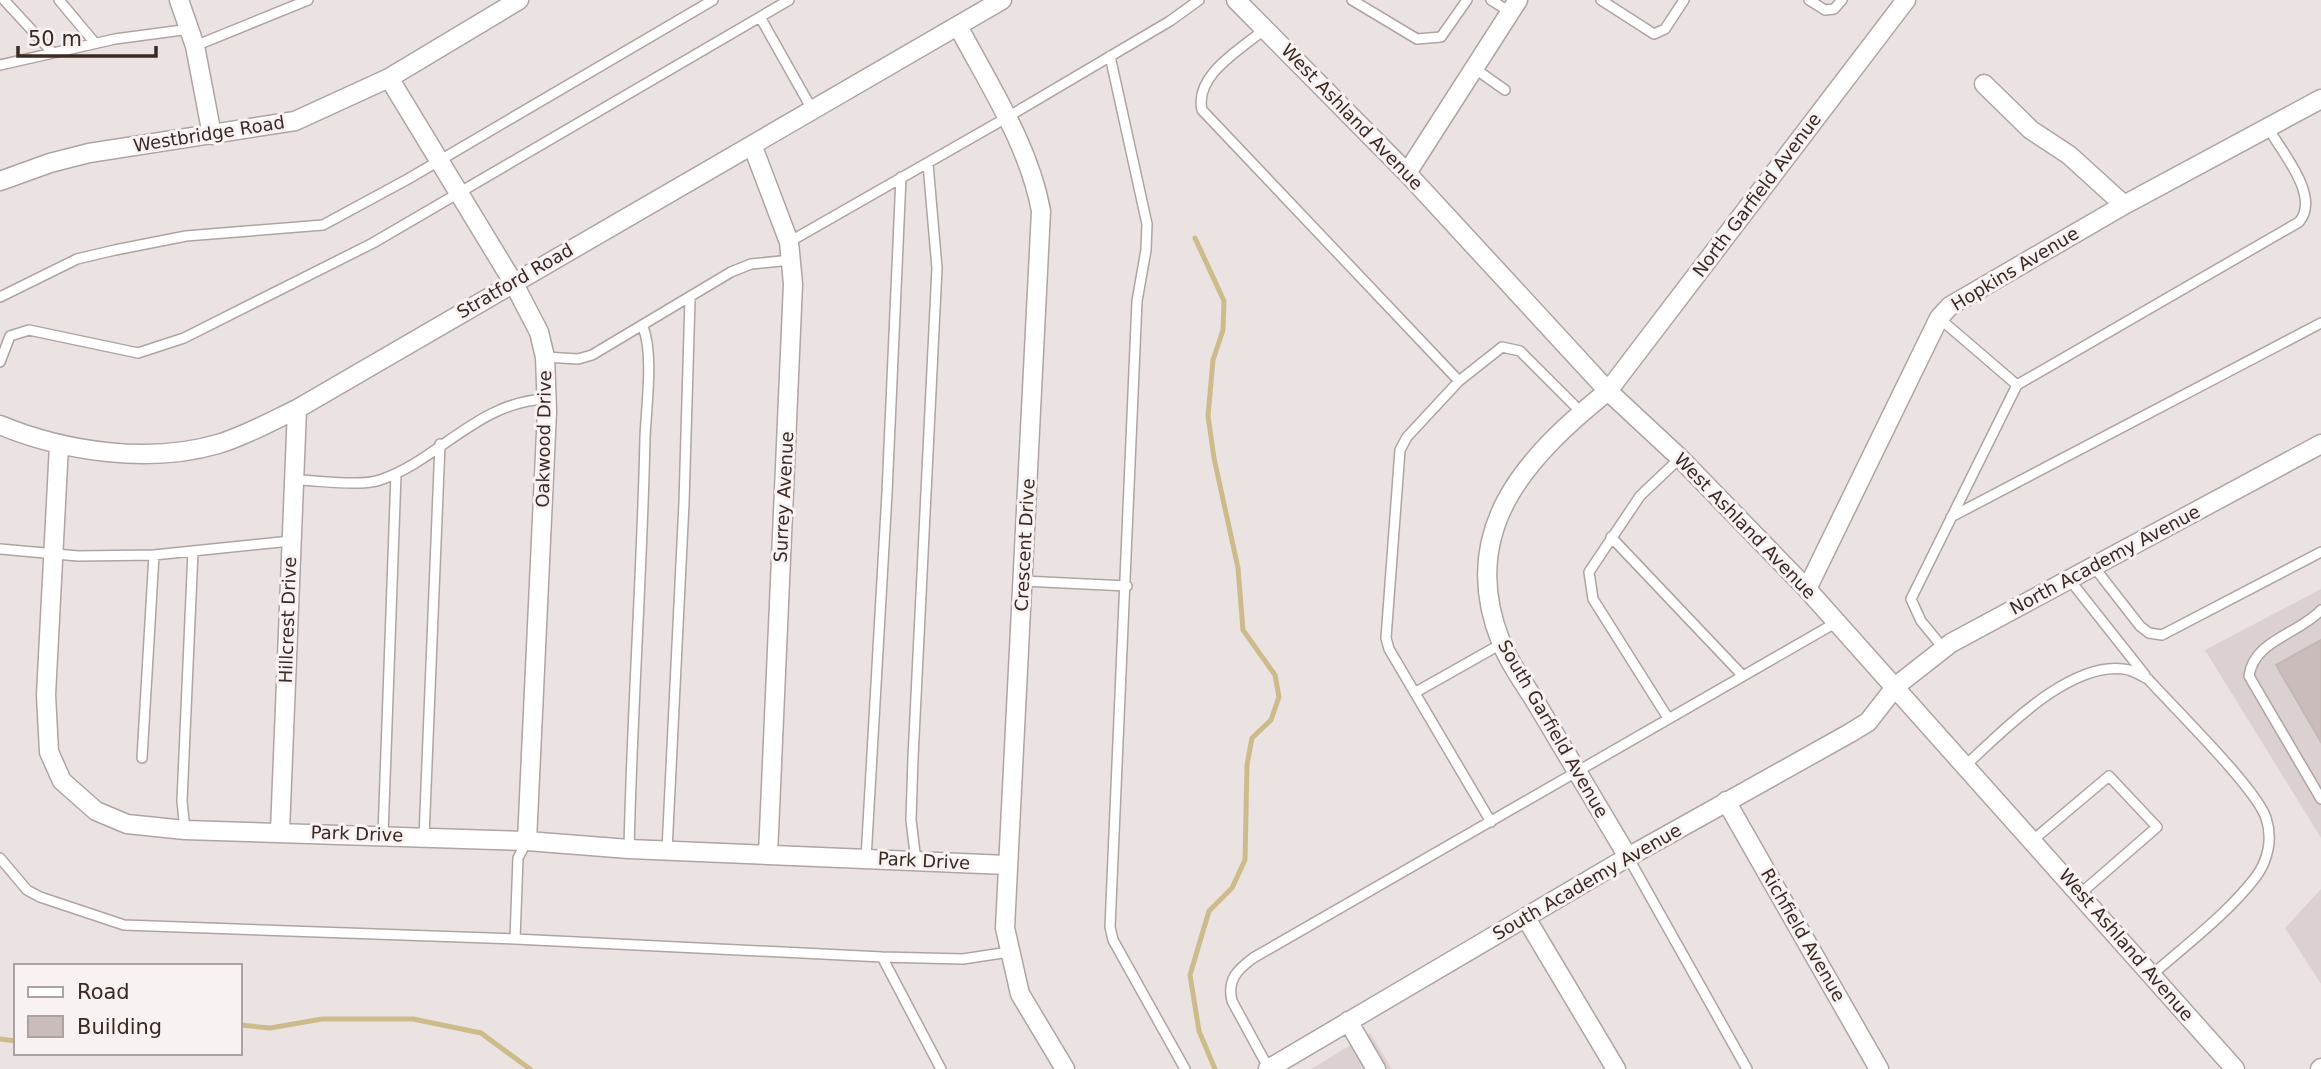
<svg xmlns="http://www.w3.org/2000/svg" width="2321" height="1069" font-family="'DejaVu Sans',sans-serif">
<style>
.built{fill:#dbd1d0}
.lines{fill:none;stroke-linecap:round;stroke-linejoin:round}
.stream{stroke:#cebb8c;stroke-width:5}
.building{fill:#c9bcbb;stroke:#c5b7b4;stroke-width:2}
.service-casing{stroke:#afa4a1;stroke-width:12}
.minor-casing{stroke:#afa4a1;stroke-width:21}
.service{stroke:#fff;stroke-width:9}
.minor{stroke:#fff;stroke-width:18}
.labels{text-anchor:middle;stroke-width:6;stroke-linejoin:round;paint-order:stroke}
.street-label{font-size:18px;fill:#3b2a22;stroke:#f8f2f2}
</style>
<rect width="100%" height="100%" fill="#ebe3e2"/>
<path class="built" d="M2321 589V838L2205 650Z
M2321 889V984L2285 928Z
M1370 1033 1392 1069H1311Z"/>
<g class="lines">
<path class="stream" d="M1195 238 1224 301 1223 330 1213 360 1208 416 1214 458 1238 568 1243 630 1275 675 1279 697 1271 720 1252 738 1247 765 1245 860 1232 888 1209 911 1190 975 1199 1031 1215 1069
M240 1025 270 1028 322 1019H413L481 1033 530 1069
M0 1039 16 1041"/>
</g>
<path class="building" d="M2321 640V742L2276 665Z"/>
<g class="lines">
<g class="service-casing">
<path id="service" d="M4 0 52 52
M59 0 95 43
M1352 0 1417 39 1441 37 1467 0
M1491 0 1510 12
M1601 0 1654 34 1665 29 1684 0
M1809 0 1825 10 1834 9 1842 0
M760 17 813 111
M1265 29C1241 49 1194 75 1202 110L1459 381
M195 46 308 0
M1110 56 1147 224 1146 250 1137 301 1110 927 1113 940 1185 1069
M0 65 115 39 190 29
M1474 68 1505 90
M789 242 1006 118 1170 21 1199 0
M0 297 77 259 115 250 186 236 323 225 408 179 713 0
M1939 318 2017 385
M545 357 578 359 592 355 731 272 751 264 791 260
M0 362 10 336 29 330 138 353 184 338 373 243 789 0
M294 480C317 480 360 487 380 480 438 461 478 401 547 399
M1951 517 2321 323
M1611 537 1743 676
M0 549 78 556 154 555 291 541
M2094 567 2140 626 2149 633 2162 635 2321 552
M2069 579 2145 675
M1023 581 1127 586
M2321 610C2299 634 2254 640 2249 676L2321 799
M1944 649 1921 621 1911 599 2017 385 2299 222C2321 197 2282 152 2268 128
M1416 692 1501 644
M1668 718 1593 599 1589 572 1640 496 1680 458
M142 758 154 555
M1966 765C2003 731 2073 657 2129 670 2135 672 2142 676 2148 679 2174 708 2256 788 2266 818 2273 839 2268 861 2255 878 2227 914 2187 944 2153 974
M1491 822 1389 649 1386 638 1400 450 1407 437 1459 381 1502 347 1520 351 1581 412
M185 830 182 801 193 551
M383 835 396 474
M424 837 440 444
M2033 840 2109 776 2157 827 2081 893
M629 849C632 712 642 575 645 438 646 408 654 354 643 327
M667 850 684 503 690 299
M1628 857 1747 1069
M0 858 27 890 40 897 124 925 515 939 882 957 963 959 1009 952
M866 859 887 493 901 177
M916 861 911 820 913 758 937 268 928 164
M515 939 518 858 527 841
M882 957 941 1069
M1269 1069 1232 1001C1227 980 1237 970 1253 958L1837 622"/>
</g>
<g class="minor-casing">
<path id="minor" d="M179 0 195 46 212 135
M1236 0 1407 173 1608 391 1680 458 1807 589 2235 1069
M958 26C989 85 1029 145 1041 211L1005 928 1020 994 1065 1069
M389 78 513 282 539 332 545 357 547 411 527 841
M1984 84 2031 130 2069 155 2124 205
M753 147 789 242 793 284 768 855
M1407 173 1518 0
M0 181 50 163 89 153 295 121 389 78 519 0
M0 425C65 452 150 464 218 444 245 436 272 421 297 409L1002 0
M59 445 46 695 49 752 62 781 96 811 127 824 185 830 527 841 629 849 1007 865
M1807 589 1939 318 1950 306 2124 205 2321 99
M1726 801 1879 1069
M280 831 297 409
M1628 857C1599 808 1570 759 1541 711 1528 688 1510 666 1501 642 1456 530 1527 456 1608 391L1906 0
M1526 918 1616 1069
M1348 1021 1376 1069
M1268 1069 1628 857 1850 733 1868 722 1896 686 1951 643 2321 444
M2320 1069 2321 1068"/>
</g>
<use href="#service" class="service"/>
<use href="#minor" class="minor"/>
</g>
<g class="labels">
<g class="street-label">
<text transform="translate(1352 117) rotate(46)" y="6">West Ashland Avenue</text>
<text transform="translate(209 134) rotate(-9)" y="6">Westbridge Road</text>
<text transform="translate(1757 195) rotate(-53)" y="6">North Garfield Avenue</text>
<text transform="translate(2015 269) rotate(-31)" y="6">Hopkins Avenue</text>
<text transform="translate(515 281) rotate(-30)" y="6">Stratford Road</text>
<text transform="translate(544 439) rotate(-89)" y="6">Oakwood Drive</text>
<text transform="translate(784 497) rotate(-87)" y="6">Surrey Avenue</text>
<text transform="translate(1745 526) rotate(46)" y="6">West Ashland Avenue</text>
<text transform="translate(1025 545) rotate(-87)" y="6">Crescent Drive</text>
<text transform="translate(2105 560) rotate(-28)" y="6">North Academy Avenue</text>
<text transform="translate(288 620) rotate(-88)" y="6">Hillcrest Drive</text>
<text transform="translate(1553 729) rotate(60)" y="6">South Garfield Avenue</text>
<text transform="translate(357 834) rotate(2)" y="6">Park Drive</text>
<text transform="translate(924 861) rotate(3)" y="6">Park Drive</text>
<text transform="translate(1587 882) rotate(-30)" y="6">South Academy Avenue</text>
<text transform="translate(1803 935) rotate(60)" y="6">Richfield Avenue</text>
<text transform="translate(2126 945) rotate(49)" y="6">West Ashland Avenue</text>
</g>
</g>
<rect x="14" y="964" width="228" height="91" fill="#f8f2f2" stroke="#aca29f" stroke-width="2"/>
<rect x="28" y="987" width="35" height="10" fill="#ffffff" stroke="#aca29f" stroke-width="2"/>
<text x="77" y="999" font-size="21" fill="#3b2a22">Road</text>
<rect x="28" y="1016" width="35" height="21" fill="#c9bcbb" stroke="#aca29f" stroke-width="2"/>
<text x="77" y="1034" font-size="21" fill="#3b2a22">Building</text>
<path d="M18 46v10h138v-10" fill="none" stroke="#3b2a22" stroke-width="3.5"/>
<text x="28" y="46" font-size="21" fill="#3b2a22" stroke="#f8f2f2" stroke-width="5" paint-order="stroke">50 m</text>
</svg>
